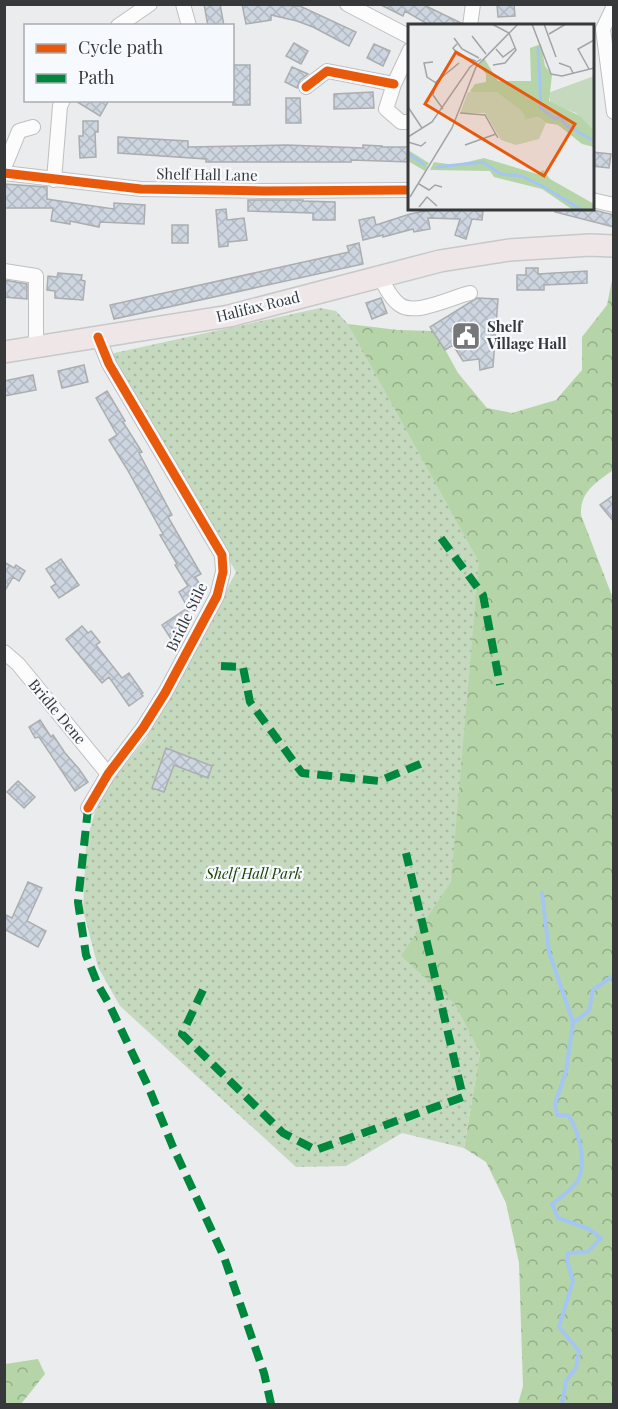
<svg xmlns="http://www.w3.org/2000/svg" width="618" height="1409" font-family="'Playfair Display',serif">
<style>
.forest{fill:url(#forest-crowns)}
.park{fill:url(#park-dots)}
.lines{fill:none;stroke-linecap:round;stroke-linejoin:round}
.stream{stroke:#a5c5f2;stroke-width:4}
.building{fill:url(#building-cross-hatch);stroke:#abadae;stroke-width:1.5}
.minor-casing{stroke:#bebfc1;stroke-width:16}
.highway-casing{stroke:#c8c8c9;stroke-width:24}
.minor{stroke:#fcfcfc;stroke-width:14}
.highway{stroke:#efe7e7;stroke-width:21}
.quiet{stroke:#00873e;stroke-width:8;stroke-dasharray:15 8;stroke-linecap:butt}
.cycleway-casing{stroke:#f6f9fd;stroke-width:13}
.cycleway{stroke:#e8590c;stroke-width:9}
.labels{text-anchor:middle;stroke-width:4.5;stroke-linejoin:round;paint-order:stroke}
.street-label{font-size:15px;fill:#373839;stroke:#f6f9fd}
.poi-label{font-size:15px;font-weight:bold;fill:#373839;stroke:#f6f9fd;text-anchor:start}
.park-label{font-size:15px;font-style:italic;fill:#1e4307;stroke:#f6f9fd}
.inset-river{fill:none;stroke:#a5c5f2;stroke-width:3}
.inset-road{fill:none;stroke:#a2a4a6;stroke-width:1.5}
.view{fill:#e8590c;fill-opacity:0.15;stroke:#e8590c;stroke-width:3}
.inset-edge{fill:none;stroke:#373839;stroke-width:3}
</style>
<defs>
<pattern id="forest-crowns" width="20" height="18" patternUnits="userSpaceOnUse" patternTransform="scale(1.5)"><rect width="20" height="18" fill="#b5d5a8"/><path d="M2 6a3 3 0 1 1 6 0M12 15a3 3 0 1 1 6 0" fill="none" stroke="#94ae8a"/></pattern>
<pattern id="park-dots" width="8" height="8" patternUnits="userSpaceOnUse" patternTransform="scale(1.5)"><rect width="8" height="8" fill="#c5d9be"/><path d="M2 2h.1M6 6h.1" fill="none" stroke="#aabba4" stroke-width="1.8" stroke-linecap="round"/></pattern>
<pattern id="building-cross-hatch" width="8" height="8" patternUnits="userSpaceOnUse" patternTransform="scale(1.5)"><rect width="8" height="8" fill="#cdd6e0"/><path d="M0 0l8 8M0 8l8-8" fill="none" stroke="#b1b8c1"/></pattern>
</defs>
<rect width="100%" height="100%" fill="#eaecee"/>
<path class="forest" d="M613 275V470C596 483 580 491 581 515L614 601 613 1404H518L523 1386 519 1263 506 1203 486 1162 464 1148 480 1052 401 956 354 357 348 324 398 330 435 331 458 373 487 408 512 413 556 400 582 370V337L607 305Z
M38 1359 45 1374 21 1404H5V1364Z"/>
<path class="park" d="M320 308 336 311 348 324 479 562 451 882 401 956 455 1004 480 1052 464 1148 402 1133 346 1166 296 1167 120 1006 98 967 83 910 86 844 94 815 111 781 146 739 236 572 110 354Z"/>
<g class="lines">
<path class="stream" d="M542 893 549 952 573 1022
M562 1404 566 1381 576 1368 579 1351 559 1327 573 1281 567 1260 568 1253 588 1252 601 1238 589 1229 558 1218 552 1204C560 1198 575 1188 579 1178 586 1159 579 1131 568 1115H557L555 1104 566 1071 573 1023 589 1011 593 990 614 975"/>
</g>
<path class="building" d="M204 4H220L224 26H208Z
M242 4 300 6 356 32 349 46 313 27 297 21 271 15V20L246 24Z
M379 4H422L461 23V26H431L405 11 403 16Z
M497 4H514L515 16 498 17Z
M294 43 308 51 301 64 286 56Z
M374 44 390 51 383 66 367 58Z
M234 65H250V105H233Z
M292 67 308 74 300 80 297 88 285 82Z
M373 92 374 108 334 109V94Z
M286 98H300L301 123H286Z
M74 100H109L100 116Z
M83 121H98V132H95L96 157 80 158 79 136H83Z
M118 137 188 141V147L287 145 363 148V145L382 146V147H410V162L351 160V162H206V159L118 153Z
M592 152 611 154 609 168 592 166Z
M4 184 47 187V199L86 205 114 209V203L145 205 144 224 100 222 99 227 70 221V224L51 221 53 208H4Z
M248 200H303V201L335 202V220H313V213L248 211Z
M440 208 483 211 482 220 472 219 466 239 455 235 460 219 428 218 430 229 414 232 413 229 383 237V235L363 240 359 220 374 217 376 225 410 214Z
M555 208H586L614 215V227L555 212Z
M226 209 227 220 244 218 247 240 228 242V246L219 247 216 210Z
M172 225H188V243H172Z
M359 243 363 264 114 319 110 305 349 252 347 246Z
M526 268H538V274L587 271V283L544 285V290H517V275H526Z
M58 273 82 275 81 280 85 281 83 300 55 298V291L47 290 48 276 57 277Z
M4 280 27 284V299L4 297Z
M381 298 387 313 372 319 366 303Z
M477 298 498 299 493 367 480 370 479 359 463 361 453 345 445 350 430 327Z
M84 365 88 382 62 388 58 371Z
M33 375 36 390 4 396V381Z
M107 391 125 421 123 422 142 452 139 453 172 515 168 517 201 574 195 577 204 590 194 596 198 602 188 608 179 592 188 586 175 565 177 564 160 535 163 534 127 469 109 440 117 435 96 398Z
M614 495V522L600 505Z
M61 559 79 585 59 598 51 587 56 584 46 569Z
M4 562 14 568 16 565 25 571 19 581 13 577 4 592Z
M186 609 192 618 177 628 182 636 173 642 162 625Z
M82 626 88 633 91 631 100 642 96 645 122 678 129 673 143 693 141 694 143 696 129 706 109 677 102 683 66 639Z
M40 720 51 737 53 735 65 753 79 769 88 782 75 791 39 737 35 738 29 727Z
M166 748 212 766 208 778 174 765 164 792 152 788Z
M18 781 35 797 24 808 7 792Z
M28 882 42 888 27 921 46 931 38 947 4 929V914L12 918Z"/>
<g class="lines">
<g class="minor-casing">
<path id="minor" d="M183 4 189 26
M347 4 410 37
M614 6 603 29 614 112
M118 26 150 4
M470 26 473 4
M410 50 394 84 386 109 401 122H410
M306 87 327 71 394 84
M4 168 19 131 33 127
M4 173 141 189 264 191 410 190
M54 180 60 106 63 100
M592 200 614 205
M4 271 36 276V347
M380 277C385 286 391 299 400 305 416 316 452 297 470 293
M4 652 18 664 108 774
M88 808 108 774 143 728 165 693 217 596 223 572 222 555 109 364 98 337"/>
</g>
<g class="highway-casing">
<path id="highway" d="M4 352 229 316 440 261 509 250 590 245 614 246"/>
</g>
<use href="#minor" class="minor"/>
<use href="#highway" class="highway"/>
<path class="quiet" d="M441 538 483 595 500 685
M221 666 243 667 250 702 302 773 379 781 425 762
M88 808 78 902 86 955 98 985 109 1004 148 1086 173 1147 224 1257 264 1373 271 1404
M203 990 182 1034 283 1133 316 1150 463 1097 406 853"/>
<g class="cycleway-casing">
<path id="cycleway" d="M306 87 327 71 394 84
M4 173 141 189 264 191 410 190
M88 808 108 774 143 728 165 693 217 596 223 572 222 555 109 364 98 337"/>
</g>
<use href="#cycleway" class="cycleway"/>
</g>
<defs>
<g id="civic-square" transform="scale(1.5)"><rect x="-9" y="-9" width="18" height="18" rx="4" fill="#767778" stroke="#f6f9fd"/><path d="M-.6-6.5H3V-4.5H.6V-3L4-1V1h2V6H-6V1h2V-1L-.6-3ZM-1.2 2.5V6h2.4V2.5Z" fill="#fff"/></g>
</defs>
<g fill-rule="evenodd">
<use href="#civic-square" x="466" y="336"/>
</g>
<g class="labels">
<g class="street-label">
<text transform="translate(207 175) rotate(1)" y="5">Shelf Hall Lane</text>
<text transform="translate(258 307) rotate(-14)" y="5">Halifax Road</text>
<text transform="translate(187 617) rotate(-64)" y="5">Bridle Stile</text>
<text transform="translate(57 712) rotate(50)" y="5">Bridle Dene</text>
</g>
<g class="poi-label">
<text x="487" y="332">Shelf<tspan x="487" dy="17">Village Hall</tspan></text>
</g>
<g class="park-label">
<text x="254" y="879">Shelf Hall Park</text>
</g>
</g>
<g transform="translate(408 24)">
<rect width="186" height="186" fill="#eaecee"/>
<path d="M186 52V106L168 89 143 80 140 69Z" fill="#c5d9be"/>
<path d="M133 20 137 42 144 51 141 77 172 92 186 106V123L174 120 150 101 138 99 130 93 116 96 62 67 67 60 78 58V50L71 42 76 34 90 57H123L122 24ZM0 126 21 139 17 147 0 137ZM76 134 129 150 135 146 142 155 186 180V186H165L134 165 86 153 82 147 22 146 26 138 47 141Z" fill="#b5d5a8"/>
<path d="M60 68H89L114 87 118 95 130 93 138 99 131 115 108 121 93 116 77 89H52Z" fill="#c5d9be"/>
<path class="inset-river" d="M130 23 133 84 147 95 152 92 158 101 186 117M1 130 17 141M28 143 75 138 93 150 113 152 136 163 174 186"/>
<path class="inset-road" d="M84 0 101 9 108 26 97 39 85 41M124 0 143 50 154 52 186 44M136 0 148 33M141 10 158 0M64 12 78 30M46 14 54 25 71 34M49 20 45 24 50 31 68 37M88 25 95 33 107 24M25 38 16 39 19 53 28 59M151 39 162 43 165 49M181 45 170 25 186 16M0 83 14 104M35 85 25 71 28 58 51 39M52 89 77 91 90 114M0 113 24 98 62 43 73 35M0 118 13 122 18 118M57 121 88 110M11 160 21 166 27 161 34 163M2 173 44 104 68 43 110 0M11 183 19 173 29 182"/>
<path class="view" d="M48 28 167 100 136 152 17 80Z"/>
<rect width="186" height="186" class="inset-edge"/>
</g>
<rect width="618" height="1409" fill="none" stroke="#373839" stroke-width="12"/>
<rect x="24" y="24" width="210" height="78" fill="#f6f9fd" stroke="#aaacaf" stroke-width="1.5"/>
<rect x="36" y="44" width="30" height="9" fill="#e8590c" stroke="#aaacaf" stroke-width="1.5"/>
<text x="78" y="54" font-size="18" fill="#373839">Cycle path</text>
<rect x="36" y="74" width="30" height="9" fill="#00873e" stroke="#aaacaf" stroke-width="1.5"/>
<text x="78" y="84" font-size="18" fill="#373839">Path</text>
</svg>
